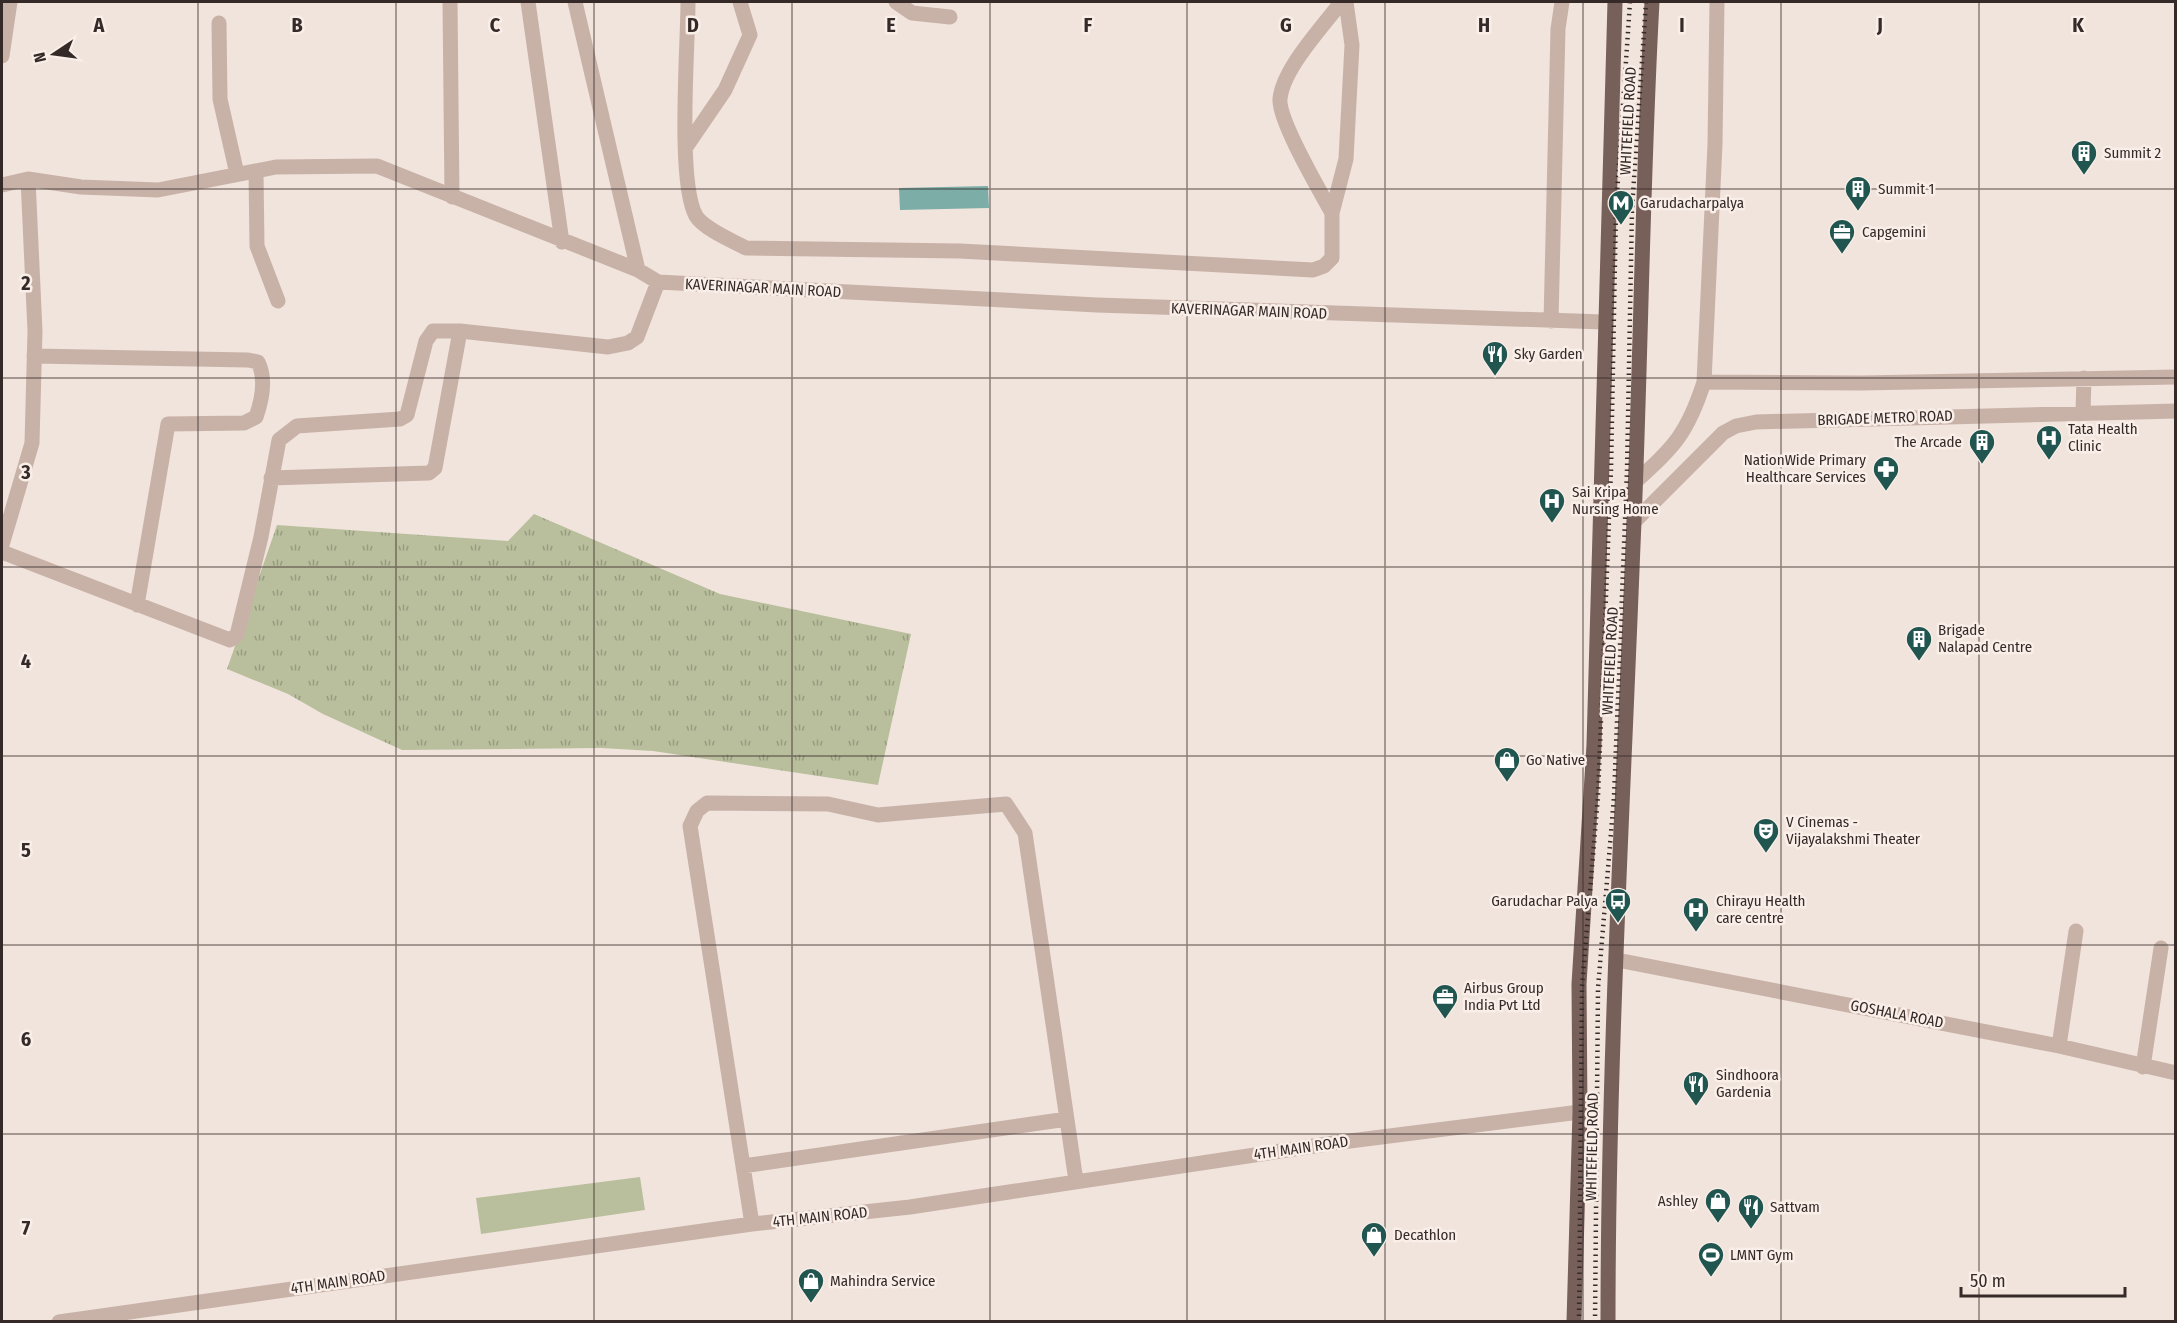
<svg xmlns="http://www.w3.org/2000/svg" width="2177" height="1323" font-family="'Fira Sans Condensed',sans-serif">
<style>
.grass{fill:url(#grass-tufts)}
.garden{fill:#b9bf9d}
.water{fill:#7cada7}
.lines{fill:none;stroke-linecap:round;stroke-linejoin:round}
.minor{stroke:#c8b2a8;stroke-width:15}
.major{stroke:#775f5a;stroke-width:15}
.rail{stroke:#362a28;stroke-width:4.5;stroke-dasharray:1.5 4.5;stroke-linecap:butt}
.grid{fill:none;stroke:#362a28;stroke-width:1.5;stroke-opacity:0.55}
.labels{text-anchor:middle;stroke-width:5;stroke-linejoin:round;paint-order:stroke}
.street-label{font-size:15px;fill:#362a28;stroke:#f9eee8}
.poi-label{font-size:15px;fill:#362a28;stroke:#f9eee8;text-anchor:start}
.grid-label{font-size:20px;text-anchor:middle;font-weight:bold;fill:#362a28;stroke:#f9eee8;stroke-width:5;stroke-linejoin:round;paint-order:stroke}
</style>
<defs>
<pattern id="grass-tufts" width="24" height="20" patternUnits="userSpaceOnUse" patternTransform="scale(1.5)"><rect width="24" height="20" fill="#b9bf9d"/><path d="M3 7l-1-3M5 7V3M7 7l1-3M15 17l-1-3M17 17v-4M19 17l1-3" fill="none" stroke="#979b80"/></pattern>
</defs>
<rect width="100%" height="100%" fill="#f1e4dc"/>
<path class="grass" d="M534 514 720 594 911 634 878 785 653 751 601 748 402 750 323 714 288 694 227 669 277 525 508 541Z"/>
<path class="garden" d="M640 1177 645 1210 481 1234 476 1198Z"/>
<path class="water" d="M988 186 989 208 900 210 899 188Z"/>
<g class="lines">
<path class="minor" d="M450 2 452 197
M528 2 562 242
M575 2 638 270
M688 2C688 46 677 182 696 216 704 229 733 241 746 248L960 251 1313 270 1324 266 1332 258V213L1346 159 1352 45 1346 2
M896 2 912 13 950 17
M219 23 220 99 237 174
M2 56 10 2
M686 147 725 90 750 35 740 2
M256 171 257 246 278 301
M2 185 28 179 81 187 158 190 276 167 377 166 638 270 658 282 1097 305 1604 322
M1332 213C1320 191 1278 120 1280 99 1283 68 1323 27 1341 2
M1551 321 1558 29 1562 2
M34 356 248 360 258 362C266 378 262 400 256 417L244 423 168 424 137 605
M1704 382 1861 383 2176 377
M2083 412 2084 378
M271 478 429 473 435 468 460 331
M1635 482C1674 448 1688 432 1704 382L1715 144 1717 2
M1634 522 1723 433 1736 426 1756 422 2176 411
M2 545 32 443 35 331 28 179
M2 552 230 640 237 635 261 537 279 440 297 426 400 419 407 415 426 341 433 331H460L608 347 628 343 637 337 658 282
M1617 960 2059 1046 2176 1073
M2059 1046 2076 931
M2143 1067 2161 948
M743 1166 1067 1119
M752 1224 690 826 697 811 707 803 828 804 878 815 1006 804 1025 833 1076 1181
M59 1322 752 1224 910 1207 1334 1143 1580 1112"/>
<path class="major" d="M1574 1322 1580 1112 1579 984 1594 745 1615 2
M1608 1322C1608 1063 1623 804 1633 545 1641 364 1642 183 1652 2"/>
<path class="rail" d="M1579 1322 1582 987 1598 796 1611 470 1616 208 1630 2
M1595 1322 1598 988 1614 797 1627 470 1632 209 1646 2"/>
</g>
<path class="grid" d="M198 2V1322M396 2V1322M594 2V1322M792 2V1322M990 2V1322M1187 2V1322M1385 2V1322M1583 2V1322M1781 2V1322M1979 2V1322M2 189H2176M2 378H2176M2 567H2176M2 756H2176M2 945H2176M2 1134H2176"/>
<defs>
<g id="building-pin" transform="scale(1.35)"><path d="M0 17L-7.5 6A9.5 9.5 0 1 1 7.5 6Z" fill="#205550" stroke="#f9eee8"/><path d="M-4-6H4V6H1V3H-1V6H-4ZM-2.5-4.3h1.7v1.8h-1.7ZM.8-4.3h1.7v1.8H.8ZM-2.5-1h1.7V.8h-1.7ZM.8-1h1.7V.8H.8Z" fill="#fff"/></g>
<g id="metro-pin" transform="scale(1.35)"><path d="M0 17L-7.5 6A9.5 9.5 0 1 1 7.5 6Z" fill="#205550" stroke="#f9eee8"/><path d="M-5.5 5V-5H-3L0 0L3-5H5.5V5H3V-.5L0 4L-3-.5V5Z" fill="#fff"/></g>
<g id="office-pin" transform="scale(1.35)"><path d="M0 17L-7.5 6A9.5 9.5 0 1 1 7.5 6Z" fill="#205550" stroke="#f9eee8"/><path d="M-6-3h4V-5.5h4V-3h4V5H-6ZM-1-4.5V-3h2v-1.5ZM-6 0V1H6V0Z" fill="#fff"/></g>
<g id="restaurant-pin" transform="scale(1.35)"><path d="M0 17L-7.5 6A9.5 9.5 0 1 1 7.5 6Z" fill="#205550" stroke="#f9eee8"/><path d="M-5-6h1v4h1v-4h1v4h1v-4h1v5L-1.5 .5V6h-2V.5L-5-1ZM5-6V6H3V1.5H1.5Q1.5-4 5-6Z" fill="#fff"/></g>
<g id="hospital-pin" transform="scale(1.35)"><path d="M0 17L-7.5 6A9.5 9.5 0 1 1 7.5 6Z" fill="#205550" stroke="#f9eee8"/><path d="M-5-5h3v3.5h4V-5h3V5h-3V1.5h-4V5h-3Z" fill="#fff"/></g>
<g id="pharmacy-pin" transform="scale(1.35)"><path d="M0 17L-7.5 6A9.5 9.5 0 1 1 7.5 6Z" fill="#205550" stroke="#f9eee8"/><path d="M-2-6h4v4h4v4h-4v4h-4v-4h-4v-4h4Z" fill="#fff"/></g>
<g id="shop-pin" transform="scale(1.35)"><path d="M0 17L-7.5 6A9.5 9.5 0 1 1 7.5 6Z" fill="#205550" stroke="#f9eee8"/><path d="M-5-2.5h2.3a2.7 3.5 0 0 1 5.4 0H5L5.5 6h-11ZM-1.5-2.5h3a1.5 2.3 0 0 0-3 0Z" fill="#fff"/></g>
<g id="theatre-pin" transform="scale(1.35)"><path d="M0 17L-7.5 6A9.5 9.5 0 1 1 7.5 6Z" fill="#205550" stroke="#f9eee8"/><path d="M-5-5.5Q0-4 5-5.5V0Q5 5 0 6Q-5 5-5 0ZM-3.3-2.5H-1v1.5H-3.3ZM1-2.5H3.3v1.5H1ZM-2.8 1Q0 5.5 2.8 1Z" fill="#fff"/></g>
<g id="bus-pin" transform="scale(1.35)"><path d="M0 17L-7.5 6A9.5 9.5 0 1 1 7.5 6Z" fill="#205550" stroke="#f9eee8"/><path d="M-5-6H5V4H4V6H2V4H-2V6H-4V4H-5ZM-3.5-4V0h7V-4ZM-3.5 1.2v1.5H-2V1.2ZM2 1.2v1.5H3.5V1.2Z" fill="#fff"/></g>
<g id="stadium-pin" transform="scale(1.35)"><path d="M0 17L-7.5 6A9.5 9.5 0 1 1 7.5 6Z" fill="#205550" stroke="#f9eee8"/><path d="M0-5a6.5 5 0 1 0 0 10a6.5 5 0 1 0 0-10ZM-3.5-1.8h7v3.6h-7Z" fill="#fff"/></g>
</defs>
<g fill-rule="evenodd">
<use href="#building-pin" x="2084" y="153"/>
<use href="#building-pin" x="1858" y="189"/>
<use href="#metro-pin" x="1621" y="203"/>
<use href="#office-pin" x="1842" y="232"/>
<use href="#restaurant-pin" x="1495" y="354"/>
<use href="#hospital-pin" x="2049" y="438"/>
<use href="#building-pin" x="1982" y="442"/>
<use href="#pharmacy-pin" x="1886" y="469"/>
<use href="#hospital-pin" x="1552" y="501"/>
<use href="#building-pin" x="1919" y="639"/>
<use href="#shop-pin" x="1507" y="760"/>
<use href="#theatre-pin" x="1766" y="831"/>
<use href="#bus-pin" x="1618" y="901"/>
<use href="#hospital-pin" x="1696" y="910"/>
<use href="#office-pin" x="1445" y="997"/>
<use href="#restaurant-pin" x="1696" y="1084"/>
<use href="#shop-pin" x="1718" y="1201"/>
<use href="#restaurant-pin" x="1751" y="1207"/>
<use href="#shop-pin" x="1374" y="1235"/>
<use href="#stadium-pin" x="1711" y="1255"/>
<use href="#shop-pin" x="811" y="1281"/>
</g>
<g class="labels">
<g class="street-label">
<text transform="translate(1628 121) rotate(-87)" y="5">WHITEFIELD ROAD</text>
<text transform="translate(763 288) rotate(3)" y="5">KAVERINAGAR MAIN ROAD</text>
<text transform="translate(1249 311) rotate(2)" y="5">KAVERINAGAR MAIN ROAD</text>
<text transform="translate(1885 418) rotate(-2)" y="5">BRIGADE METRO ROAD</text>
<text transform="translate(1610 661) rotate(-87)" y="5">WHITEFIELD ROAD</text>
<text transform="translate(1897 1014) rotate(11)" y="5">GOSHALA ROAD</text>
<text transform="translate(1592 1147) rotate(-89)" y="5">WHITEFIELD ROAD</text>
<text transform="translate(1301 1148) rotate(-8)" y="5">4TH MAIN ROAD</text>
<text transform="translate(820 1217) rotate(-6)" y="5">4TH MAIN ROAD</text>
<text transform="translate(338 1282) rotate(-8)" y="5">4TH MAIN ROAD</text>
</g>
<g class="poi-label">
<text x="2104" y="158">Summit 2</text>
<text x="1878" y="194">Summit 1</text>
<text x="1640" y="208">Garudacharpalya</text>
<text x="1862" y="237">Capgemini</text>
<text x="1514" y="359">Sky Garden</text>
<text x="2068" y="434">Tata Health<tspan x="2068" dy="17">Clinic</tspan></text>
<text x="1962" y="447" text-anchor="end">The Arcade</text>
<text x="1866" y="465" text-anchor="end">NationWide Primary<tspan x="1866" dy="17">Healthcare Services</tspan></text>
<text x="1572" y="497">Sai Kripa<tspan x="1572" dy="17">Nursing Home</tspan></text>
<text x="1938" y="635">Brigade<tspan x="1938" dy="17">Nalapad Centre</tspan></text>
<text x="1526" y="765">Go Native</text>
<text x="1786" y="827">V Cinemas -<tspan x="1786" dy="17">Vijayalakshmi Theater</tspan></text>
<text x="1598" y="906" text-anchor="end">Garudachar Palya</text>
<text x="1716" y="906">Chirayu Health<tspan x="1716" dy="17">care centre</tspan></text>
<text x="1464" y="993">Airbus Group<tspan x="1464" dy="17">India Pvt Ltd</tspan></text>
<text x="1716" y="1080">Sindhoora<tspan x="1716" dy="17">Gardenia</tspan></text>
<text x="1698" y="1206" text-anchor="end">Ashley</text>
<text x="1770" y="1212">Sattvam</text>
<text x="1394" y="1240">Decathlon</text>
<text x="1730" y="1260">LMNT Gym</text>
<text x="830" y="1286">Mahindra Service</text>
</g>
</g>
<g class="grid-label">
<text x="99" y="32">A</text>
<text x="297" y="32">B</text>
<text x="495" y="32">C</text>
<text x="693" y="32">D</text>
<text x="891" y="32">E</text>
<text x="1088" y="32">F</text>
<text x="1286" y="32">G</text>
<text x="1484" y="32">H</text>
<text x="1682" y="32">I</text>
<text x="1880" y="32">J</text>
<text x="2078" y="32">K</text>
<text x="26" y="290">2</text>
<text x="26" y="479">3</text>
<text x="26" y="668">4</text>
<text x="26" y="857">5</text>
<text x="26" y="1046">6</text>
<text x="26" y="1235">7</text>
</g>
<rect width="2177" height="1323" fill="none" stroke="#362a28" stroke-width="6"/>
<g transform="translate(54 54) rotate(257)" stroke="#f9eee8" stroke-width="4.5" paint-order="stroke">
<path d="M0-4.5L10 22L0 15L-10 22Z" fill="#362a28"/>
<text y="-9" font-size="16" font-weight="bold" text-anchor="middle" fill="#362a28">N</text>
</g>
<path d="M1961 1287v9h164v-9" fill="none" stroke="#362a28" stroke-width="3"/>
<text x="1970" y="1287" font-size="18" fill="#362a28" stroke="#f9eee8" stroke-width="4.5" paint-order="stroke">50 m</text>
</svg>
